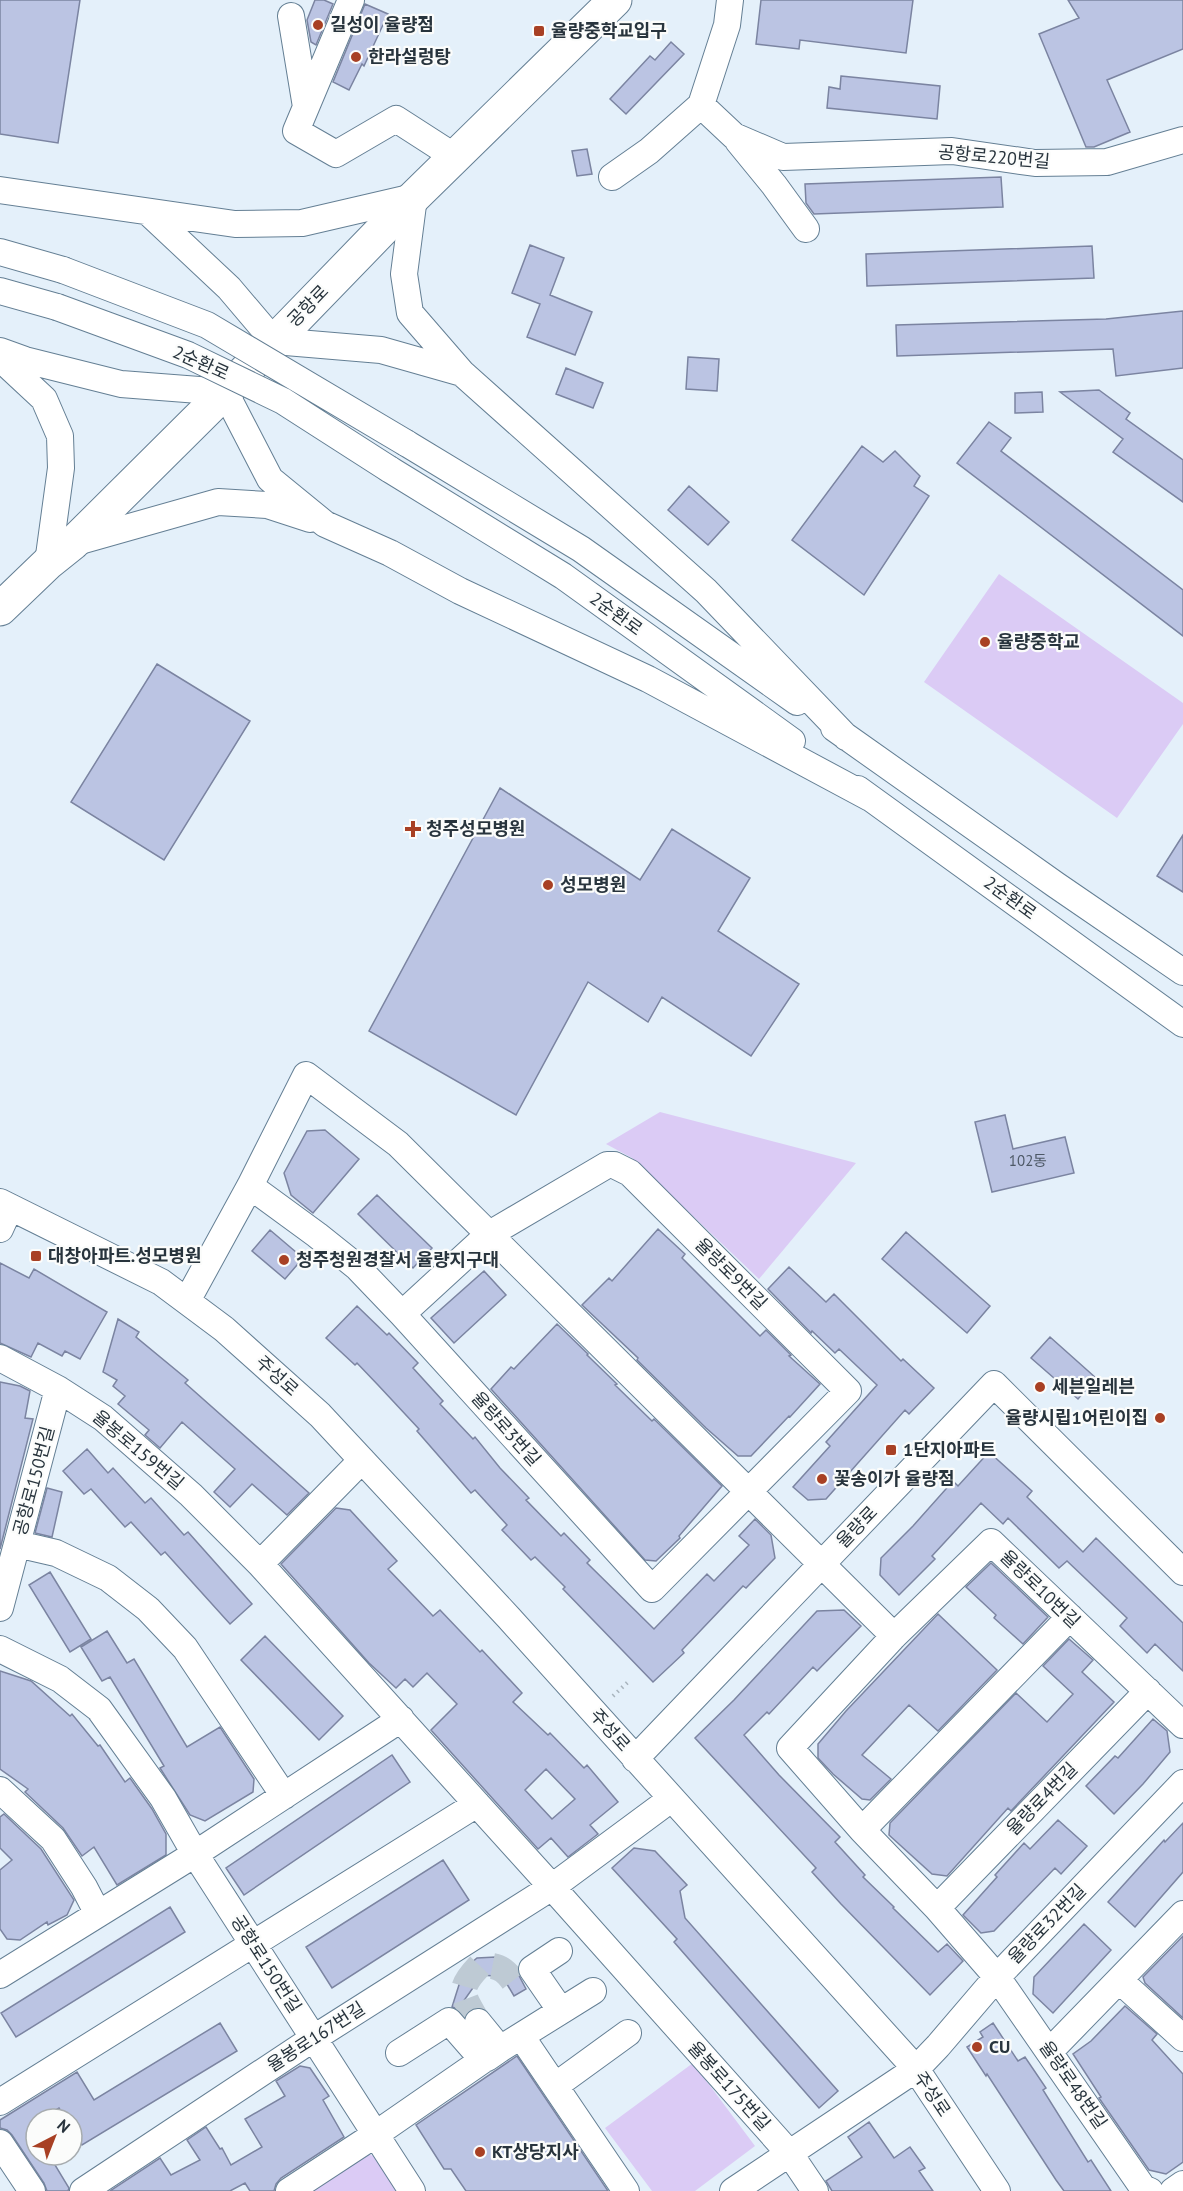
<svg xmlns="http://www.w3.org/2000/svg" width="1183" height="2191" font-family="'PT Sans','Noto Sans KR',sans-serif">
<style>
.green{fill:#dbcbf5}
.building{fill:#bbc4e3;stroke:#7b84a1;stroke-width:1.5;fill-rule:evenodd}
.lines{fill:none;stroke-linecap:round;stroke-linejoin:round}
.minor-tunnel{stroke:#becad4;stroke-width:26;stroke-dasharray:26 13;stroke-linecap:butt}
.minor-casing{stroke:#647f94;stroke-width:28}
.major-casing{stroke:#647f94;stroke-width:35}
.path{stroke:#a8b4bd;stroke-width:4;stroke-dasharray:1.5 4.5;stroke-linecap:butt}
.minor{stroke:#fff;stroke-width:26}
.major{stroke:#fff;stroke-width:33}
.minor-bridge-casing{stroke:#647f94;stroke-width:28;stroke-linecap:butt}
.minor-bridge{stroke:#fff;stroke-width:26}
.poi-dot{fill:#a84024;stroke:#fbfcfb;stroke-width:2}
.labels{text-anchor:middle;stroke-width:4.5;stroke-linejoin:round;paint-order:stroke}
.number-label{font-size:15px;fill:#4d5866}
.poi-label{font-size:18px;font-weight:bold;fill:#28343d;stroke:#fbfcfb;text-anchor:start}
.street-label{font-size:18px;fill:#28343d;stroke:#fbfcfb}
</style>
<rect width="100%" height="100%" fill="#e4f0fa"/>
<path class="green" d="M999 574 1183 703V724L1117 818 924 682Z
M660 1112 856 1163 759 1279 632 1158 606 1144Z
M693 2063 755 2146 695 2191H652L605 2128Z
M367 2154 377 2157 397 2191H306Z"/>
<path class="building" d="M0 0H80L58 143 0 134Z
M315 0H324L333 4 316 45 311 42 307 20Z
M761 0H913L906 53 800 40 799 49 756 44Z
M1068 0H1183V49L1107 80 1130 132 1094 147H1086L1039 34 1079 18Z
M365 4 388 14 364 66 362 64 349 90 333 82Z
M671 42 684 54 626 114 610 99 650 56 655 60Z
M841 76 940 86 937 119 827 108 829 87 840 89Z
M587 149 592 174 577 176 572 151Z
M1001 177 1003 207 814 214 806 203 805 184Z
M530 245 564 258 550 295 592 312 575 355 527 337 540 304 512 293Z
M1092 246 1094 278 867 286 866 254Z
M1183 311V368L1116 376 1113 349 897 356 896 325 1106 319Z
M688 357 719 359 717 391 686 389Z
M566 368 603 383 593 408 556 394Z
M1099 390 1130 413 1126 419 1183 460V502L1113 452 1123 439 1060 392Z
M1042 392 1043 412 1015 413V393Z
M989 422 1011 438 1001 451 1183 590V636L957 463Z
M862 446 883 462 895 451 920 476 914 486 929 496 864 595 792 540Z
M689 486 729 522 708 545 668 510Z
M157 664 250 721 164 860 71 802Z
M500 788 640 880 672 829 750 878 718 931 799 984 751 1056 662 997 648 1022 588 982 516 1115 369 1031Z
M1183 835V892L1157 876Z
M1005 1115 1013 1149 1065 1137 1074 1173 992 1192 975 1122Z
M325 1130 359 1159 313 1213 291 1195 284 1173 307 1131Z
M377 1195 432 1248 413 1268 358 1214Z
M658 1229 685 1254 682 1258 760 1336 766 1330 791 1355 789 1356 820 1384 790 1417 789 1416 751 1456H738L706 1428 637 1360 638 1358 582 1305 609 1278 612 1281Z
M270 1230 303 1258 285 1279 252 1251Z
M906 1232 990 1306 967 1333 882 1259Z
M0 1263 29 1278 34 1269 107 1312 80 1359 65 1351 62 1356 38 1343 31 1357 0 1343Z
M789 1267 826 1302 834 1294 901 1361 903 1359 934 1388 909 1414 905 1410 826 1499 808 1500 793 1487 830 1446 826 1442 877 1385 839 1349 835 1353 812 1331 811 1333 768 1289Z
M484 1271 506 1295 454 1343 431 1318Z
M357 1306 387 1335 389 1333 418 1363 413 1368 443 1401 440 1404 473 1439 475 1437 500 1468 529 1498 526 1500 561 1536 564 1533 590 1560 587 1563 654 1629 707 1574 714 1581 749 1545 739 1536 755 1519 771 1535 775 1558 746 1588 743 1586 682 1650 684 1653 653 1682 563 1589 565 1587 535 1557 531 1560 502 1530 507 1525 475 1490 471 1493 417 1431 419 1429 378 1385 357 1363 355 1365 326 1338Z
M118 1319 139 1332 136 1337 188 1380 185 1383 309 1493 287 1515 252 1484 230 1507 214 1492 235 1469 182 1422 160 1448 145 1435 149 1430 118 1404 125 1396 113 1386 117 1380 103 1372Z
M557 1324 588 1354 587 1355 617 1384 615 1385 652 1421 654 1419 722 1486 679 1536 680 1538 656 1561 645 1560 491 1389 511 1367 514 1369Z
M1050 1337 1096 1378 1078 1399 1031 1358Z
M0 1382 20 1386 30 1391 25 1418 33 1419 0 1549Z
M87 1449 108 1473 113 1468 145 1503 151 1498 184 1535 188 1532 252 1604 230 1624 165 1552 161 1555 131 1522 125 1527 91 1489 84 1494 63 1471Z
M989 1452 1032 1491 1027 1497 1083 1552 1096 1538 1183 1623V1671L1155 1644 1147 1653 1120 1626 1127 1618 1067 1561 1059 1568 1008 1518 1003 1524 981 1503 932 1556 935 1559 899 1595 880 1575 881 1558 913 1526 953 1481 958 1486Z
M47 1488 62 1492 52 1537 35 1533Z
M336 1508 350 1510 397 1561 388 1569 433 1616 440 1610 480 1652 482 1650 522 1693 513 1702 548 1735 550 1733 584 1768 587 1765 618 1802 590 1825 598 1834 568 1857 551 1838 538 1849 431 1730 457 1704 427 1673 413 1687 405 1679 396 1688 369 1663 281 1564ZM546 1769 575 1799 552 1819 525 1790Z
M991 1563 1048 1617 1023 1644 994 1618 996 1615 966 1587Z
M50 1572 91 1639 70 1652 29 1585Z
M844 1610 861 1626 817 1671 813 1667 769 1714 767 1712 744 1735 779 1775 840 1837 835 1842 865 1875 863 1877 894 1907 893 1908 938 1952 947 1944 963 1961 930 1995 841 1904 812 1872 816 1868 695 1738 734 1700 817 1611Z
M938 1614 997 1670 938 1731 909 1705 862 1755 891 1779 870 1800 862 1799 833 1774 818 1758V1744L846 1711Z
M107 1631 127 1663 134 1659 187 1747 220 1727 254 1779 253 1792 205 1821 190 1815 160 1768 164 1766 110 1677 102 1681 81 1647Z
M265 1636 343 1716 319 1740 241 1660Z
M1069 1639 1093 1660 1082 1672 1114 1702 1011 1811 1008 1808 947 1876 932 1874 889 1835 890 1823 1016 1693 1047 1722 1073 1694 1043 1666Z
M0 1671 31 1681 70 1716 72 1714 98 1746 100 1745 125 1782 130 1778 152 1809 166 1834V1855L117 1885 94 1847 82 1856 63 1828 25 1792 28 1789 0 1769Z
M1153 1719 1167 1731 1170 1752 1143 1784 1114 1814 1086 1786 1115 1756 1118 1758Z
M392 1755 410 1782 244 1895 226 1868Z
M4 1814 41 1849 74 1900 67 1915 48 1925 47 1922 20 1940 7 1939 0 1929V1870L12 1860 0 1848V1817Z
M1058 1820 1087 1846 1061 1874 1055 1868 994 1931 981 1933 963 1915 997 1877 995 1875 1024 1843 1030 1849Z
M1183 1823V1872L1135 1927 1108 1902 1164 1840 1165 1842Z
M634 1848 655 1851 687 1885 680 1891 685 1918 838 2091 819 2108 674 1942 677 1939 612 1868Z
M443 1860 469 1900 332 1988 306 1947Z
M170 1907 185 1932 16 2037 1 2013Z
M1084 1924 1111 1950 1053 2013 1033 1994 1034 1977Z
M1183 1936V2018L1145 1983 1143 1977Z
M496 1957 515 1968 526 1989 514 1996 504 1979 494 1976 482 1975 458 2009 452 2007 464 1969 477 1958Z
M1125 2006 1157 2034 1152 2040 1183 2074V2162L1166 2174 1149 2170 1099 2098 1101 2097 1073 2054 1091 2041Z
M220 2023 237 2051 82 2145 72 2128V2119H66L59 2108 41 2119H36V2155H49L69 2188 68 2191H47L44 2183 12 2135 7 2130 0 2128V2120L77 2072 94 2100Z
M993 2023 1018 2061 1025 2057 1046 2088 1043 2090 1088 2162 1091 2160 1111 2191H1064L1056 2180 987 2074 986 2076 967 2047 983 2037 980 2032Z
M517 2056 608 2191H466L451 2169H444L416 2125Z
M300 2066 310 2068 329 2096 323 2100 344 2137 281 2178 276 2184 274 2191H250L245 2183 230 2191H110L160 2158 171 2175 200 2160 187 2140 206 2127 220 2149 222 2148 231 2165 262 2147 245 2119 285 2096 276 2081Z
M869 2122 894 2158 910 2147 925 2168 919 2171 933 2191H832L826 2181 862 2157 848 2137Z"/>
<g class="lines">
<path class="minor-tunnel" d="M478 2022C462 1994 456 1990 480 1965 501 1965 505 1970 517 1986"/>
<g class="minor-casing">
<path id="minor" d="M351 0 296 131 336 154 396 119 455 157
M291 16 306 107
M701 105 734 136 783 157 952 151 1035 163 1107 162 1183 140
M738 141 774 185 806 229
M612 177 649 151 701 105 727 25 730 0
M0 190 235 224 302 223 414 197 404 274 410 313 462 373 706 591 846 737
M148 212 229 288 274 341 381 350 462 373
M0 252 63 270
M0 291 57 307
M0 351 25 360 121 384 225 392 270 479 325 524 390 553 460 591 648 679 870 798
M0 358 44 399 60 436 61 468 48 563
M406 443 581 549 797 702
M389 469 563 576 792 741
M73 543 218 502 267 505 310 519
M834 728 1056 885 1183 972
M858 789 1183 1024
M250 1186 317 1235 357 1267 402 1314 652 1589 848 1391 630 1173 614 1165H607L488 1235 402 1314
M0 1202 161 1282 224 1329 320 1415 509 1618 916 2069 997 2191
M0 1229 10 1207
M187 1301 250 1186 306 1075 398 1144 894 1636
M0 1358 58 1389 103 1418 191 1495 260 1564 552 1887 790 2154 815 2191
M17 1544 56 1553 108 1578 148 1609 185 1648 284 1796
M260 1564 362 1460
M0 1608 58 1389
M0 1649 60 1679 99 1709 163 1798 195 1854 412 2191
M1148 1691 937 1908 862 1830 790 1748 894 1636 991 1542 1183 1725
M635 1759 994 1384 1183 1572
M0 1790 53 1839 84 1887 98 1914
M862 1830 1070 1617
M937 1908 997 1977 1143 2188 1150 2191
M559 1951 532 1969 561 2011
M0 1975 195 1854 401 1719
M1119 1980 1183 2038
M478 2022 500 2049 487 2058
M521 2036 626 2191
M500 2049 593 1991
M1050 2051 1183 1914
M555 2086 628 2033
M0 2102 477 1804
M0 2143 32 2191
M83 2191 314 2038 552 1887 671 1799
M289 2191 376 2134 483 2060 449 2021 399 2053
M733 2191 916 2069 938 2046 997 1977 1183 1783
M1173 2191 1183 2184"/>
</g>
<g class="major-casing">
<path id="major" d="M0 609 48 563 73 543 225 392 414 197 615 0"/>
</g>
<path class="path" d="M613 1696 628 1682"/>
<use href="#minor" class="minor"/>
<use href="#major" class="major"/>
<g class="minor-bridge-casing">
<path id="minor-bridge" d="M63 270 207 325 406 443
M57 307 188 355 283 401 389 469"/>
</g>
<use href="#minor-bridge" class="minor-bridge"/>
</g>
<g class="poi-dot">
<circle cx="318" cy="25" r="6"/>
<rect x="533" y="25" width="12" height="12" rx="3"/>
<circle cx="356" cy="57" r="6"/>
<circle cx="985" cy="642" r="6"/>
<path d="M410 820h6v6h6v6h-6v6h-6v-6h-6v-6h6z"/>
<circle cx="548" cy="885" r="6"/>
<rect x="30" y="1250" width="12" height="12" rx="3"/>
<circle cx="284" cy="1260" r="6"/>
<circle cx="1040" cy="1387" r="6"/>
<circle cx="1160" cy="1418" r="6"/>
<rect x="885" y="1444" width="12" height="12" rx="3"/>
<circle cx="822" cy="1479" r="6"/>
<circle cx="977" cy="2047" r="6"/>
<circle cx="480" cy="2152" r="6"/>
</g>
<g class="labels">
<g class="number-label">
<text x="1028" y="1166">102동</text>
</g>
<g class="poi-label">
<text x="330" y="31">길성이 율량점</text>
<text x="551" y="37">율량중학교입구</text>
<text x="368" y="63">한라설렁탕</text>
<text x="997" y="648">율량중학교</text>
<text x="426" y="835">청주성모병원</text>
<text x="560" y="891">성모병원</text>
<text x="48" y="1262">대창아파트.성모병원</text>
<text x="296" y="1266">청주청원경찰서 율량지구대</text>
<text x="1052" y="1393">세븐일레븐</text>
<text x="1148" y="1424" text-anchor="end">율량시립1어린이집</text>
<text x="903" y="1456">1단지아파트</text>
<text x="834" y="1485">꽃송이가 율량점</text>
<text x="989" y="2053">CU</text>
<text x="492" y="2158">KT상당지사</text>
</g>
<g class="street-label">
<text transform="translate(994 157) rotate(5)" y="6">공항로220번길</text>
<text transform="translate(308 306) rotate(-46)" y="6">공항로</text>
<text transform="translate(201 363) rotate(24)" y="6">2순환로</text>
<text transform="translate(616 614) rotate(36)" y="6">2순환로</text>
<text transform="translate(1010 898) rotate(36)" y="6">2순환로</text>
<text transform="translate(731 1274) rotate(45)" y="6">율량로9번길</text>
<text transform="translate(277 1376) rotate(42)" y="6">주성로</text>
<text transform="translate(506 1429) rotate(48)" y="6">율량로3번길</text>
<text transform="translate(138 1450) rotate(40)" y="6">율봉로159번길</text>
<text transform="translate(34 1481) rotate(-75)" y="6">공항로150번길</text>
<text transform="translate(857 1527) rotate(-46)" y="6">율량로</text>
<text transform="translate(1040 1589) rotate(44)" y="6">율량로10번길</text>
<text transform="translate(610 1730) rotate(48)" y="6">주성로</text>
<text transform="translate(1042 1799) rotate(-46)" y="6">율량로4번길</text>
<text transform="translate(1047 1924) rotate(-46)" y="6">율량로32번길</text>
<text transform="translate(266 1964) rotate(57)" y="6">공항로150번길</text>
<text transform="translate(316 2037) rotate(-33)" y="6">율봉로167번길</text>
<text transform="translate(1073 2085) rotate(55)" y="6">율량로48번길</text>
<text transform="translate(729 2086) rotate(48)" y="6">율봉로175번길</text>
<text transform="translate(932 2094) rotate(56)" y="6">주성로</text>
</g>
</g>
<g transform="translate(54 2137) rotate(42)"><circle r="28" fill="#fbfcfb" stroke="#a7acaf" stroke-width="1.5"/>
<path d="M0-4.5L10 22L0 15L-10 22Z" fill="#a84024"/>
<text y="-9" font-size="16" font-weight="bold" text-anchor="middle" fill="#28343d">N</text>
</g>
</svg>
